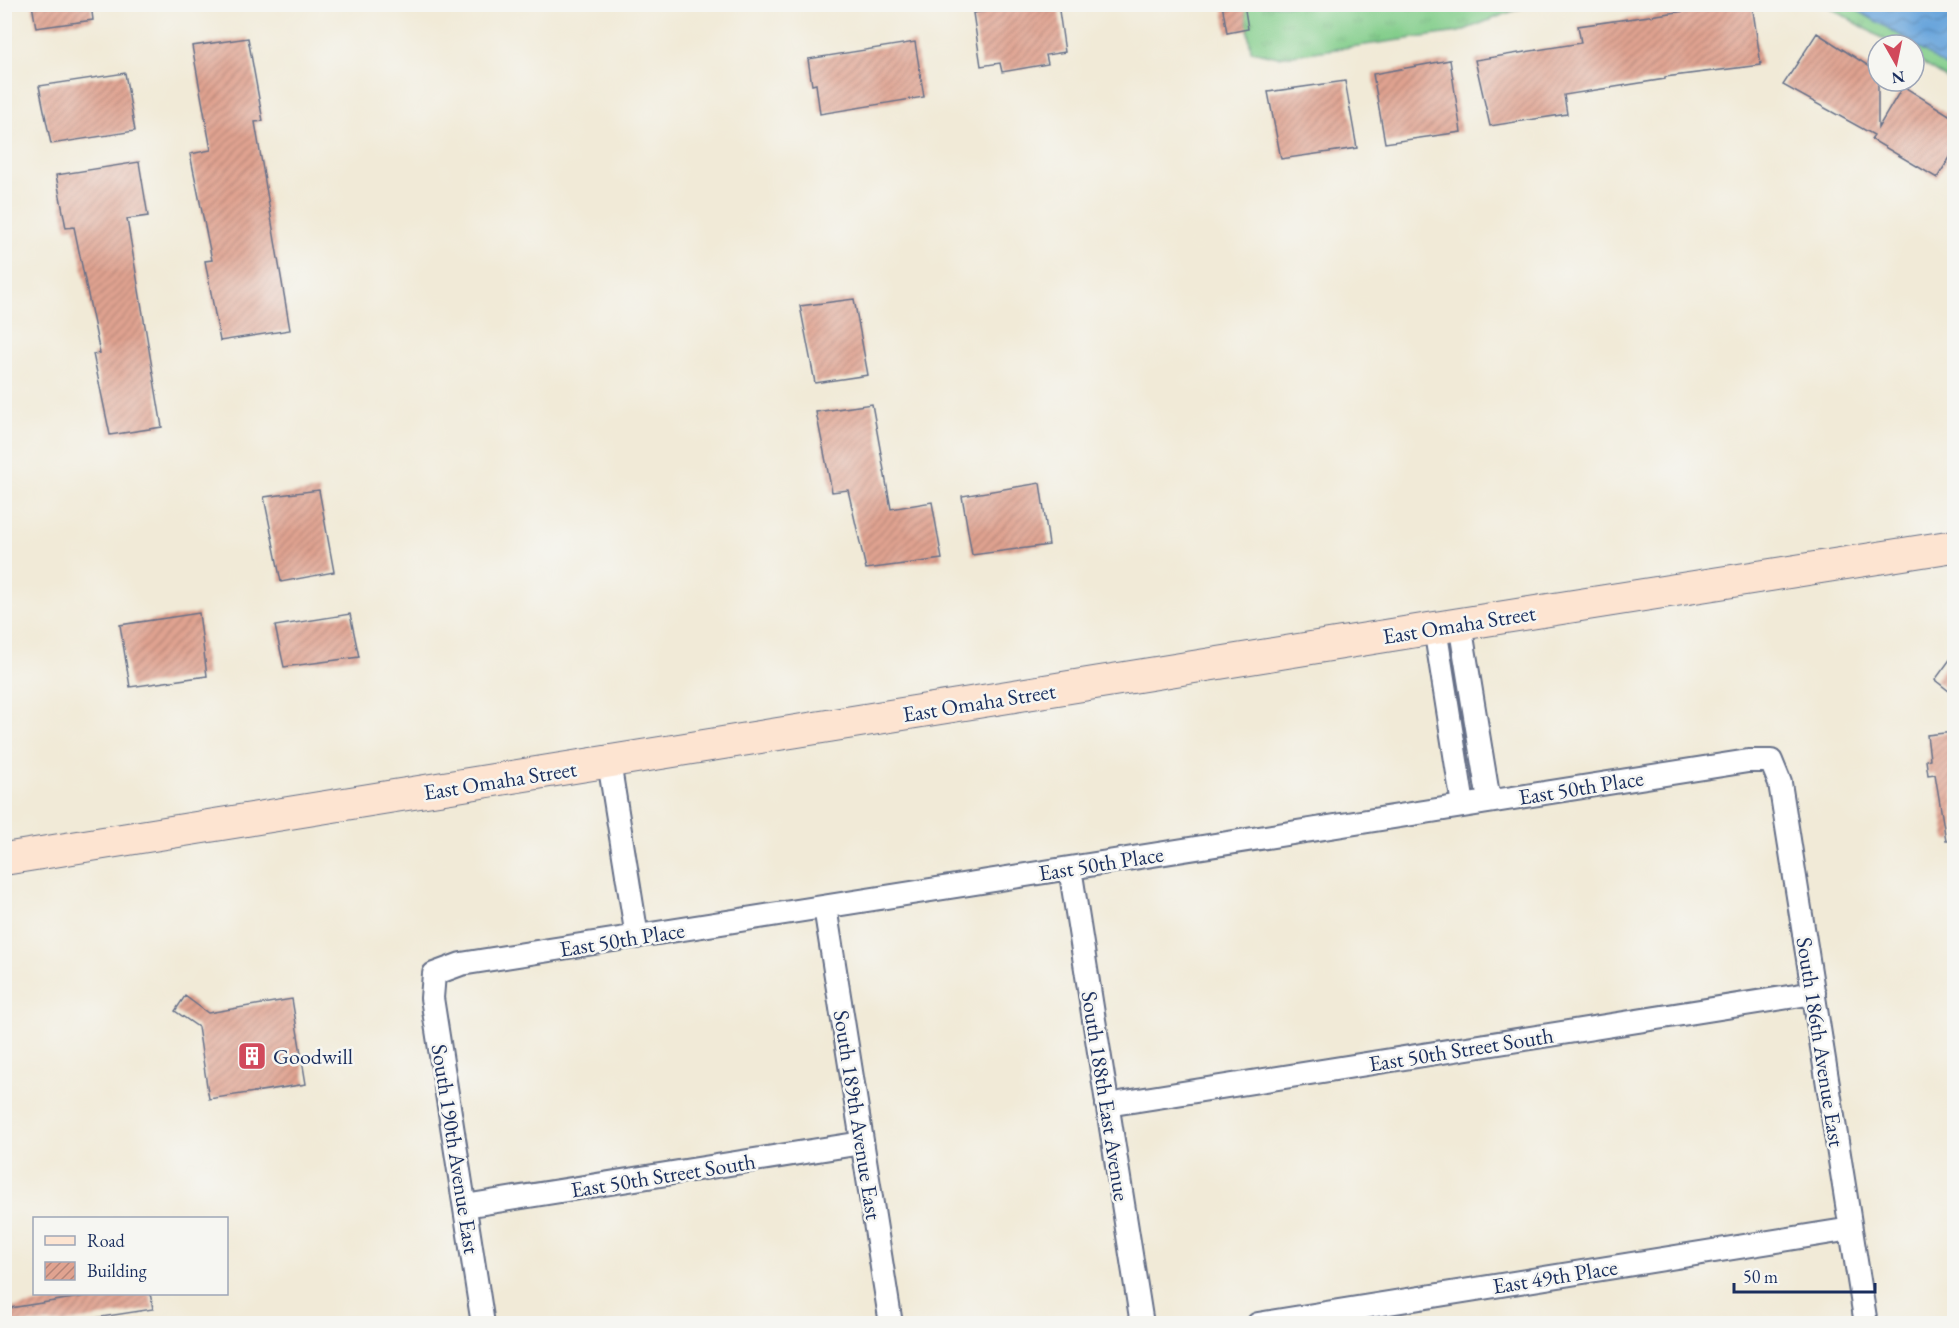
<svg xmlns="http://www.w3.org/2000/svg" width="1959" height="1328" font-family="'EB Garamond',serif">
<style>
.grass{fill:url(#grass-tufts);stroke:#4e7e74;stroke-width:1.5}
.water{fill:url(#water-waves);stroke:#436a9d;stroke-width:1.5}
.building{fill:url(#building-hatch)}
.lines{fill:none;stroke-linecap:round;stroke-linejoin:round}
.street-casing{stroke:#667088;stroke-width:26}
.secondary-casing{stroke:#667088;stroke-width:34}
.street{stroke:#fff;stroke-width:22}
.secondary{stroke:#fde4d1;stroke-width:32}
.labels{text-anchor:middle;stroke-width:5;stroke-linejoin:round;paint-order:stroke}
.street-label{font-size:22px;fill:#1b2f5e;stroke:#f6f6f2}
.poi-label{font-size:22px;fill:#1b2f5e;stroke:#f6f6f2;text-anchor:start}
</style>
<defs>
<pattern id="grass-tufts" width="24" height="20" patternUnits="userSpaceOnUse" patternTransform="scale(1.5)"><rect width="24" height="20" fill="#82cd8a"/><path d="M3 7l-1-3M5 7V3M7 7l1-3M15 17l-1-3M17 17v-4M19 17l1-3" fill="none" stroke="#70b07a"/></pattern>
<pattern id="water-waves" width="16" height="10" patternUnits="userSpaceOnUse" patternTransform="scale(1.5)"><rect width="16" height="10" fill="#6ba6dc"/><path d="M0 5q4-4 8 0t8 0" fill="none" stroke="#5788b6"/></pattern>
<pattern id="building-hatch" width="6" height="6" patternUnits="userSpaceOnUse" patternTransform="scale(1.5)"><rect width="6" height="6" fill="#e0a390"/><path d="M-1 1l2-2M0 6l6-6M5 7l2-2" fill="none" stroke="#b58579"/></pattern>
</defs>
<rect width="100%" height="100%" fill="#f6f6f2"/>
<filter id="ink" filterUnits="userSpaceOnUse"><feTurbulence type="fractalNoise" baseFrequency=".0167" numOctaves="2"/><feDisplacementMap in="SourceGraphic" scale="12" xChannelSelector="R" yChannelSelector="G"/><feConvolveMatrix kernelMatrix="1 2 1 2 8 2 1 2 1" color-interpolation-filters="sRGB"/></filter>
<filter id="wash" filterUnits="userSpaceOnUse"><feTurbulence type="fractalNoise" baseFrequency=".008" numOctaves="4" result="noise"/><feDisplacementMap in="SourceGraphic" scale="24" xChannelSelector="R" yChannelSelector="G"/><feGaussianBlur stdDeviation="1.35" result="paint"/><feColorMatrix in="noise" values="0 0 0 0 0 0 0 0 0 0 0 0 0 0 0 0 0 1.4 0 .05"/><feComposite in="paint" operator="in"/></filter>
<g filter="url(#wash)">
<rect width="100%" height="100%" fill="#f1ead7"/>
<path class="grass" d="M1244 5H1528L1459 32 1278 57 1251 51Z
M1826 5H1954V83L1914 58V45H1893Z"/>
<path class="water" d="M1848 5H1954V72L1898 34Z"/>
<g id="blocks">
<path class="building" d="M32 4H91L93 20 36 28Z
M1029 4H1058L1065 52 1046 55 1048 64 1002 72 1000 63 981 66 973 13Z
M1222 4H1244L1248 29 1227 33Z
M1735 4H1752L1761 65 1665 77V79L1564 95 1567 114 1490 126 1475 60 1581 43 1578 26Z
M1817 33 1878 72V128L1903 86 1954 118V151L1937 178 1871 139 1874 135 1783 85Z
M248 38 263 121 255 122 290 330 220 341 205 261 212 260 190 154 211 150 192 46Z
M915 42 924 97 820 114 816 84 812 85 808 59Z
M1450 60 1461 132 1385 143 1373 74Z
M125 73 135 131 51 144 39 86Z
M1345 81 1357 148 1281 159 1268 92Z
M139 162 148 216 127 219 162 427 110 435 93 354 100 353 74 227 66 228 56 175Z
M854 299 868 375 815 383 800 306Z
M872 404 891 509 932 502 942 559 866 569 848 490 832 492 816 412Z
M1040 483 1049 545 972 555 962 496Z
M319 490 334 572 281 582 264 497Z
M199 613 207 676 130 687 120 625Z
M350 614 359 657 284 667 275 626Z
M1954 654V695L1935 680Z
M1954 732V840H1946L1935 774 1928 775 1926 760 1930 759 1927 735Z
M185 996 208 1013 292 999 306 1084 209 1099 198 1027 175 1011Z
M105 1293H150L153 1309 63 1323H4V1309Z"/>
</g>
</g>
<g filter="url(#ink)">
<use href="#blocks" fill-opacity="0" stroke="#667088" stroke-width="1.5"/>
<g class="lines">
<g class="street-casing">
<path id="street" d="M1460 624 1489 801
M1435 628 1463 805
M609 762 637 937
M1070 868 1142 1324
M825 907 891 1324
M1107 1105 1814 993
M465 1206 862 1143
M483 1324 432 998 434 974 461 964 1748 761H1771L1780 783 1866 1324
M1258 1324 1851 1229"/>
</g>
<g class="secondary-casing">
<path id="secondary" d="M4 859 1435 628 1954 546"/>
</g>
<use href="#street" class="street"/>
<use href="#secondary" class="secondary"/>
</g>
</g>
<defs>
<g id="building-square" transform="scale(1.5)"><rect x="-9" y="-9" width="18" height="18" rx="4" fill="#d1495b" stroke="#f6f6f2"/><path d="M-4-6H4V6H1V3H-1V6H-4ZM-2.5-4.3h1.7v1.8h-1.7ZM.8-4.3h1.7v1.8H.8ZM-2.5-1h1.7V.8h-1.7ZM.8-1h1.7V.8H.8Z" fill="#fff"/></g>
</defs>
<g fill-rule="evenodd">
<use href="#building-square" x="252" y="1056"/>
</g>
<g class="labels">
<g class="street-label">
<text transform="translate(1459 624) rotate(-9)" y="8">East Omaha Street</text>
<text transform="translate(979 702) rotate(-9)" y="8">East Omaha Street</text>
<text transform="translate(500 780) rotate(-9)" y="8">East Omaha Street</text>
<text transform="translate(1581 787) rotate(-9)" y="8">East 50th Place</text>
<text transform="translate(1101 863) rotate(-9)" y="8">East 50th Place</text>
<text transform="translate(622 939) rotate(-9)" y="8">East 50th Place</text>
<text transform="translate(1821 1042) rotate(81)" y="8">South 186th Avenue East</text>
<text transform="translate(1461 1049) rotate(-9)" y="8">East 50th Street South</text>
<text transform="translate(1106 1096) rotate(81)" y="8">South 188th East Avenue</text>
<text transform="translate(858 1115) rotate(81)" y="8">South 189th Avenue East</text>
<text transform="translate(456 1149) rotate(81)" y="8">South 190th Avenue East</text>
<text transform="translate(663 1175) rotate(-9)" y="8">East 50th Street South</text>
<text transform="translate(1555 1276) rotate(-9)" y="8">East 49th Place</text>
</g>
<g class="poi-label">
<text x="273" y="1064">Goodwill</text>
</g>
</g>
<rect width="1959" height="1328" fill="none" stroke="#f6f6f2" stroke-width="24"/>
<rect x="33" y="1217" width="195" height="78" fill="#f6f6f2" stroke="#9ea6b7" stroke-width="1.5"/>
<rect x="45" y="1236" width="30" height="9" fill="#fde4d1" stroke="#9ea6b7" stroke-width="1.5"/>
<text x="87" y="1247" font-size="18" fill="#1b2f5e">Road</text>
<rect x="45" y="1262" width="30" height="18" fill="url(#building-hatch)" stroke="#9ea6b7" stroke-width="1.5"/>
<text x="87" y="1277" font-size="18" fill="#1b2f5e">Building</text>
<g transform="translate(1896 63) rotate(171)"><circle r="28" fill="#f6f6f2" stroke="#9ea6b7" stroke-width="1.5"/>
<path d="M0-4.5L10 22L0 15L-10 22Z" fill="#d1495b"/>
<text y="-9" font-size="16" font-weight="bold" text-anchor="middle" fill="#1b2f5e">N</text>
</g>
<path d="M1734 1283v9h141v-9" fill="none" stroke="#1b2f5e" stroke-width="3"/>
<text x="1743" y="1283" font-size="18" fill="#1b2f5e" stroke="#f6f6f2" stroke-width="4.5" paint-order="stroke">50 m</text>
</svg>
